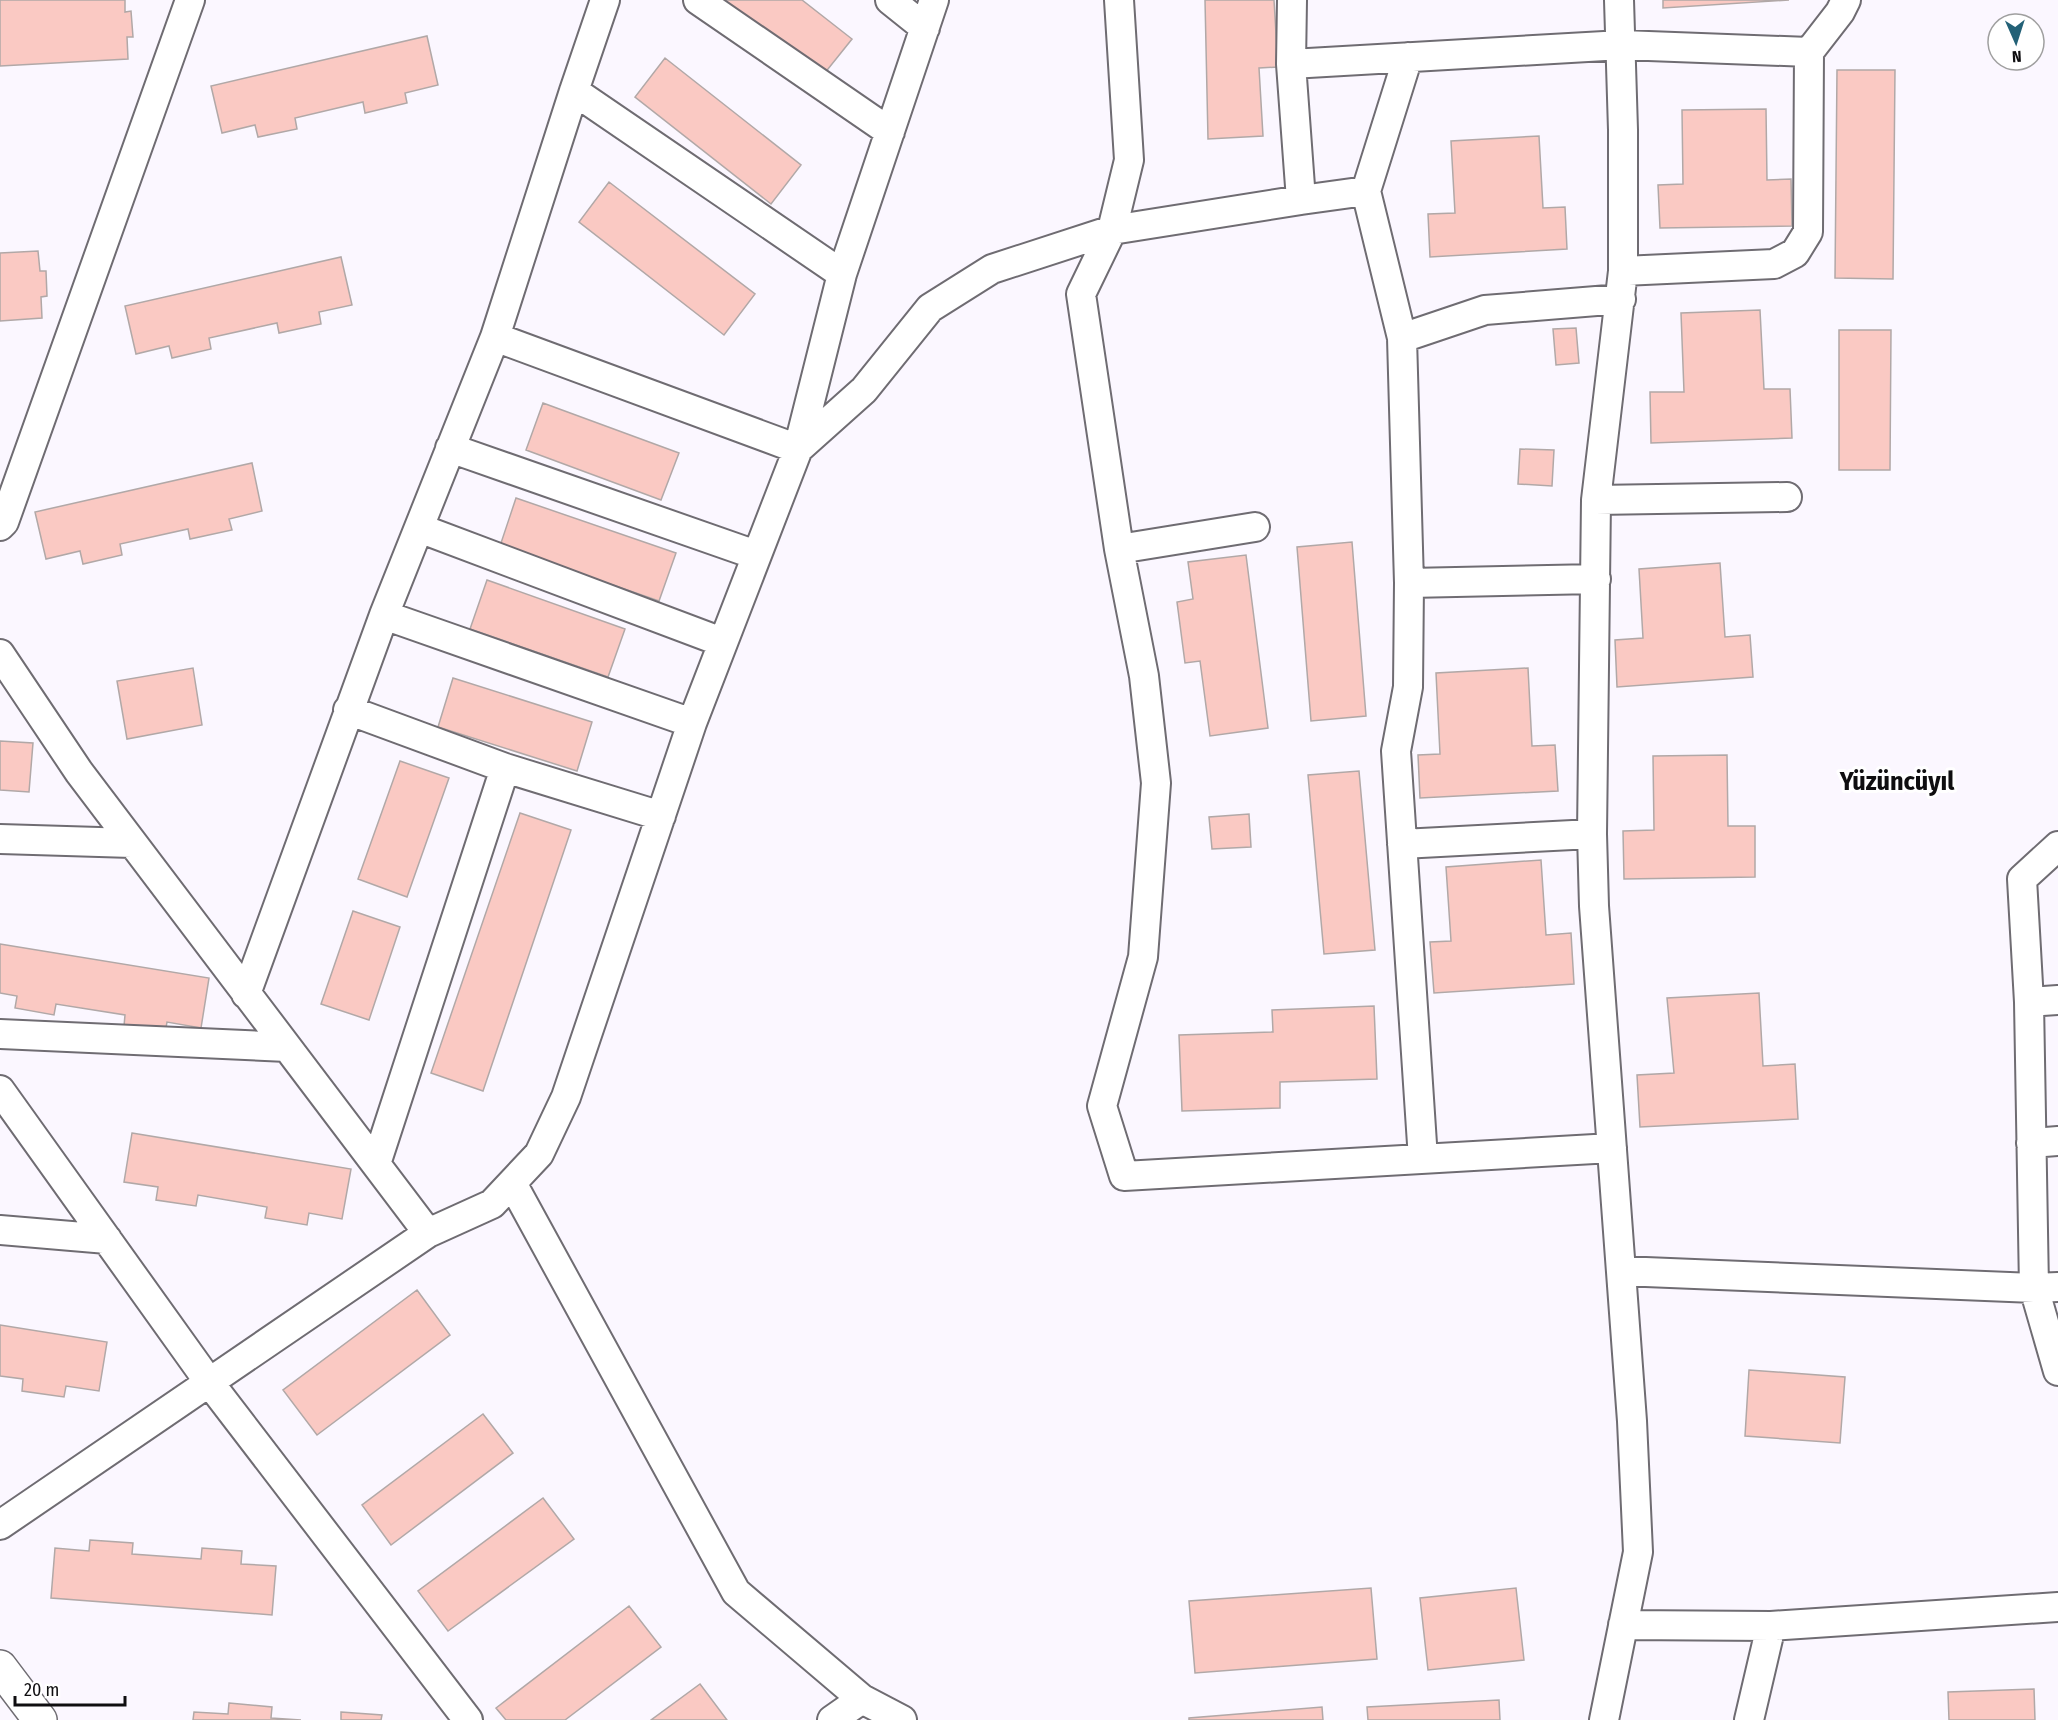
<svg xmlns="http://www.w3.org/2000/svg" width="2058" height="1720" font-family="'Fira Sans Condensed',sans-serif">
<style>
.building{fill:#fac9c3;stroke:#b1a8a7;stroke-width:1.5}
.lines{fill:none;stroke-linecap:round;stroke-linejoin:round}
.minor-casing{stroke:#6f6c72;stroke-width:32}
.tertiary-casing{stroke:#6f6c72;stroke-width:36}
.minor{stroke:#fff;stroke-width:28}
.tertiary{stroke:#fff;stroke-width:33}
.labels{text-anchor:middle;stroke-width:6;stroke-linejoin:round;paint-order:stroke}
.district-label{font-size:26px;font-weight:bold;fill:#0f0e10;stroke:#fff}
</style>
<rect width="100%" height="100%" fill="#fbf7ff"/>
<path class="building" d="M0 0H125V12L131 11 133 37H127L128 59 0 66Z
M718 0H802L852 39 820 79Z
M1205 0H1274L1278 67 1259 68 1263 136 1208 139Z
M1663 0H1789L1663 8Z
M427 36 438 85 405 93 407 103 365 113 363 102 295 118 297 129 258 137 255 125 222 133 211 86Z
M665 58 801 165 771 204 635 97Z
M1837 70H1895L1893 279 1835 278Z
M1766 109 1767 180 1791 179 1792 226 1660 228 1658 185 1683 184 1682 110Z
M1539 136 1543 208 1565 207 1567 249 1430 257 1428 214 1455 213 1451 141Z
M609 182 755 294 724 335 579 222Z
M38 251 40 271H46L47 296 41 297 42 318 0 321V253Z
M341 257 352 305 319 312 321 324 279 333 277 323 209 338 211 349 172 358 169 346 136 354 125 306Z
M1760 310 1764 389H1790L1792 438 1651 443 1650 392H1684L1681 313Z
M1576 328 1579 363 1556 365 1553 329Z
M1839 330H1891L1890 470H1839Z
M543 403 679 453 661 500 526 450Z
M1520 449 1554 450 1552 486 1518 484Z
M252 463 262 511 229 519 232 530 190 539 188 529 120 544 122 555 83 564 80 551 46 559 35 512Z
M516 498 676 553 659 601 500 546Z
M1352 542 1366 716 1311 721 1297 547Z
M1246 555 1268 728 1210 736 1200 661 1185 663 1177 602 1193 599 1188 562Z
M1720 563 1725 637 1750 635 1753 677 1617 687 1615 640 1643 638 1639 569Z
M487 580 625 629 608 677 470 629Z
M193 668 202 725 127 739 117 681Z
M1528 668 1532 746 1555 745 1558 791 1420 798 1418 755 1440 754 1436 673Z
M453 678 592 722 577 771 438 727Z
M0 741 33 743 29 792 0 790Z
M1727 755 1728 826H1755V877L1624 879 1623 831 1654 830 1653 756Z
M400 761 449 778 407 897 358 879Z
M1359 771 1375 950 1324 954 1308 775Z
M520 813 571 830 483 1091 431 1073Z
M1249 814 1251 847 1212 849 1209 817Z
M1541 860 1546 935 1571 933 1574 984 1434 993 1430 942 1451 941 1446 867Z
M353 911 400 927 369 1020 321 1004Z
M0 944 209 978 201 1028 167 1022 165 1033 124 1026 125 1015 56 1004 54 1015 15 1008 17 996 0 993Z
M1759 993 1763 1066 1795 1064 1798 1119 1640 1127 1637 1075 1674 1073 1667 998Z
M1374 1006 1377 1079 1280 1082V1108L1182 1111 1179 1035 1273 1032 1272 1010Z
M132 1133 351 1169 342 1219 309 1213 307 1225 265 1218 267 1207 198 1195 196 1206 156 1200 158 1187 124 1182Z
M417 1290 450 1335 317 1435 283 1390Z
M0 1325 107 1342 99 1391 66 1386 64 1397 22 1391 23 1379 0 1376Z
M1749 1370 1845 1377 1840 1443 1745 1436Z
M483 1414 513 1453 391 1545 362 1505Z
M543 1498 574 1539 448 1631 418 1591Z
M90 1540 133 1543 132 1554 201 1559 202 1548 242 1551 241 1564 276 1566 272 1615 51 1598 55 1548 89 1551Z
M1371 1588 1377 1659 1195 1673 1189 1601Z
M1516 1588 1524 1660 1428 1670 1420 1598Z
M629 1606 661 1647 565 1720H506L496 1708Z
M700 1684 727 1720H651Z
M2034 1689 2035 1720H1949L1948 1692Z
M1499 1700 1500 1720H1368L1367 1707Z
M229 1703 272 1707 271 1718 301 1720H193L194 1712 228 1714Z
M1322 1707 1323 1720H1189V1718Z
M341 1712 382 1715 381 1720H341Z"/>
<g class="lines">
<g class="minor-casing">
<path id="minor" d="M698 0 890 132
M890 0 925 28
M1119 0 1129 160 1112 230 1081 294 1119 549 1144 676 1156 783 1143 957 1102 1106 1124 1176 1612 1148
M1291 64 1292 0
M574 91 842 274
M1366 191 1408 57
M1301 200 1366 191 1402 338 1409 583 1408 687 1396 751 1423 1159
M1623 271 1774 264 1795 253 1808 232 1809 52
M495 337 798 449 864 390 930 308 992 269 1112 230 1301 200 1291 64 1622 45 1809 52 1840 12 1846 0
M1402 338 1485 310 1621 299
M450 448 756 555
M1596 500 1787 497
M0 526 4 522 190 0
M419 528 722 642
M1119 549 1255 527
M1409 583 1596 579
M384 615 692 723
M0 654 79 772 428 1233
M348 710 505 768 661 816
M0 839 132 843
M1402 844 1592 834
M2058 846 2022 879 2029 1002 2034 1288 2058 1371
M246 994 384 615 495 337 574 91 605 0
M2029 1002 2058 1000
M0 1034 287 1047
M0 1090 209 1382 468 1720
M2031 1143 2058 1141
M376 1164 505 768
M512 1183 736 1592 862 1699 902 1720
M0 1230 107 1239
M1621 1271 2034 1288 2058 1287
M0 1525 428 1233 492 1204 539 1154 566 1097 692 723 798 449 842 274 934 0
M1623 1625 1771 1626 2058 1607
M832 1720 862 1699
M1604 1720 1638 1552 1632 1421 1594 906 1592 834 1596 500 1623 271V130L1619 0
M1749 1720 1771 1626"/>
</g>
<g class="tertiary-casing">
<path id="tertiary" d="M0 1667 40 1720"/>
</g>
<use href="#minor" class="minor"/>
<use href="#tertiary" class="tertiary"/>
</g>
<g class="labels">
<g class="district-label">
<text x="1897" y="790">Yüzüncüyıl</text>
</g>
</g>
<g transform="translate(2016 42) rotate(177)"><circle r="28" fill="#ffffff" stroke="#9f9f9f" stroke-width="1.5"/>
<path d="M0-4.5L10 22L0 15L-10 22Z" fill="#236177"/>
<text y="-9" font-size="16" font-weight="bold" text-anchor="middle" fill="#0f0e10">N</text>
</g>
<path d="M15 1696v9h110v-9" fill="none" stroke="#0f0e10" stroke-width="3"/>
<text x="24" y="1696" font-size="18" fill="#0f0e10" stroke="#ffffff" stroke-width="4.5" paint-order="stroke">20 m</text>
</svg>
